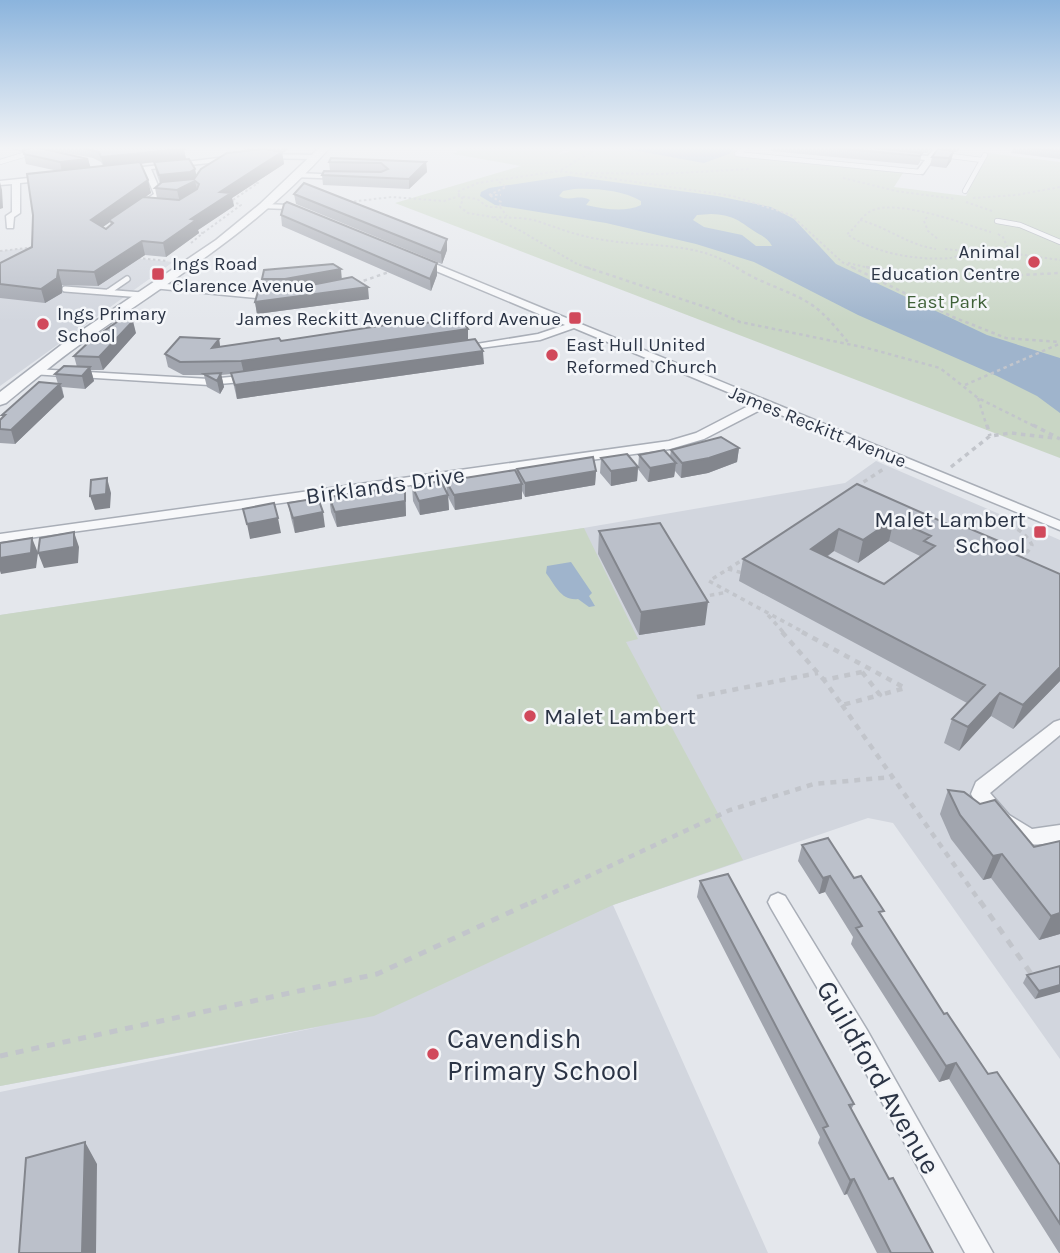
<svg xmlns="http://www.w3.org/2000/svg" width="1060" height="1253" font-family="Karla,sans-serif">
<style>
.built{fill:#d2d6de}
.green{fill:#c9d6c5}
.water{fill:#9fb4cc;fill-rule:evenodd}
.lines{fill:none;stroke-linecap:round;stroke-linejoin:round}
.service-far1-casing{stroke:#a9aeb7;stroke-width:6}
.service-casing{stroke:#a9aeb7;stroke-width:8}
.minor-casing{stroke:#a9aeb7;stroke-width:3}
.tertiary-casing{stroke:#a9aeb7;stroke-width:3}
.path-far4{stroke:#c2c5cb;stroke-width:2;stroke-dasharray:2.5 2.5;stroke-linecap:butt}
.path-far3{stroke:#c2c5cb;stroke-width:2.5;stroke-dasharray:3.5 3.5;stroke-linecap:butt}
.path-far2{stroke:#c2c5cb;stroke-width:3.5;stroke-dasharray:4.5 4.5;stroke-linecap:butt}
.path-far1{stroke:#c2c5cb;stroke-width:4.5;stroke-dasharray:6 6;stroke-linecap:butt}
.path{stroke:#c2c5cb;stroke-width:5;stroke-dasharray:8 8;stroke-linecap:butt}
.service-far1{stroke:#f7f8fa;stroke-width:4.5}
.service{stroke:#f7f8fa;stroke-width:5}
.minor{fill:#f7f8fa;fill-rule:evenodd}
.tertiary{fill:#f7f8fa;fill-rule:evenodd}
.wall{fill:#a1a5ae;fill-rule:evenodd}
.shaded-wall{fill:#83868d}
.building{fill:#bbc0ca;stroke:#83868d;stroke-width:2;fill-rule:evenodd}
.poi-dot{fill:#d1495b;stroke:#f4f6f9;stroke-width:2.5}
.labels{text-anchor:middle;stroke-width:5;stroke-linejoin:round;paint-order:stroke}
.far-poi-label{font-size:19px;fill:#2b3445;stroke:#f4f6f9;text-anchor:start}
.far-park-label{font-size:19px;fill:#3f6138;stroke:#f4f6f9}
.far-street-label{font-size:19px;fill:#2b3445;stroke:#f4f6f9}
.street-label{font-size:23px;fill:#2b3445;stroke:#f4f6f9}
.poi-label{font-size:23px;fill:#2b3445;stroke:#f4f6f9;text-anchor:end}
.near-poi-label{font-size:28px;fill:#2b3445;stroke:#f4f6f9;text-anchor:start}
.near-street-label{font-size:28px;fill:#2b3445;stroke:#f4f6f9}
</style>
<rect width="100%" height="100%" fill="#e4e7ec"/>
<path class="built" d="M29 248 173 262 0 386V251Z
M876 461 1060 540V1059L893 823 868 818 613 905 768 1253H0V1092L324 1026 0 1086V615L508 541 845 483Z"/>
<path class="green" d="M466 147H568L557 155 587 147H740L733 154 903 173 894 187 966 196 987 153 1060 162V458L395 203 521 166 453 154Z
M584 528 638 639 626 642 743 860 613 905 374 1016 0 1086V615Z"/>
<path class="water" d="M616 147H735L729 154 704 163Z
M569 176 717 196 771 207 794 219 836 264 987 335 1060 358V413L1037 396 997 376 858 315 754 262 696 244 606 223 495 205 480 196 481 192 489 188ZM574 189C595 188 622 190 641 201V205C624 213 605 209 586 205L590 200C579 194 569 202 559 196L563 191ZM711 214C733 215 738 220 754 231 762 236 768 238 772 246H756L742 235 704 227 693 220 697 215Z
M571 562 592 593 589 596 595 606 589 607 578 599C561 601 555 585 546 573L547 566Z"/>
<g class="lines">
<g class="service-far1-casing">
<path id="service-far1" d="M746 147 737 154 920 172
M943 155 982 160
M0 162 33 152
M965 191 985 155
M997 221 1020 225 1060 242"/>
</g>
<g class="service-casing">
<path id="service" d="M65 289 142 295
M108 292 127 279"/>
</g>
<g class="minor-casing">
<path id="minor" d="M8 147H21L48 153 44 155Z
M935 147H942L923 174 916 172 925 160 897 156 901 154 928 156Z
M261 154 315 155 319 157 315 159 258 158Z
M235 156 238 160 151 169 162 195 138 211 134 209 135 207 154 194 144 170 122 172 118 170Z
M297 173 344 175 348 177 344 179 294 177Z
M47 176 50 180 20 183V213L14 217 13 228H7L6 216 12 212V184L0 185V181Z
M264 204 288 205 306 213 302 216 287 209 261 208V204Z
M417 259H423L1060 521V530L764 408 704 439 670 449 0 542V534L669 441 696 433 754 403 574 328 540 340 458 351V347L538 334 565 325 417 263Z
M155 283 278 294 283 297 278 300 152 288 150 286Z
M35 369 209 379 252 375 258 378 252 381 209 385 31 374V370Z
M1060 720V735L990 793 1009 815 1032 829 1060 825V841C1051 842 1041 846 1031 844 1005 840 983 816 971 794L976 782 1054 722Z
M778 893 785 896 867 1030 993 1253H965L851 1046 771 908 768 902 771 896Z"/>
</g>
<g class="tertiary-casing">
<path id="tertiary" d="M320 147H330C260 228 168 282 82 343 55 362 31 383 6 403L0 405V392L69 339 216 240 260 204Z"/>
</g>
<path class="path-far4" d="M561 170 599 147
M586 173 660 174 749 169
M843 178 896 191 955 199
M489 195 506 187 497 180
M973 198 1016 195 1060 187
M233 200 258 183 251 182
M349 202 392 197 444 201 459 196 477 199 488 207H500L507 216
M966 202 992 211
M500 207 501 202 489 195H501
M494 217C507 218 524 217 537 221 558 228 575 235 598 239 645 248 698 240 738 269
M927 217 924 221 928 231 939 240
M860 220C887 227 908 245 936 249
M203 233 241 205 229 200
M998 234 1003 237 1010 253 999 254
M191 243 203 233 195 232
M945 249 999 254
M0 251 36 247
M971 251C964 253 957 257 950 258 918 261 873 253 847 234 856 228 861 216 871 211 896 198 964 224 991 232
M1010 253 1060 260
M138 258 168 261
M848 263 874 269
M591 269 577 264 521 231 492 217 468 213 460 207 463 199 457 192 478 183 559 171 733 196 791 215 842 262 856 269"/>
<path class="path-far3" d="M586 267 711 309 740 322 867 348 940 368 978 398 1036 427
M736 267C759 283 786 289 809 303 825 313 836 328 848 342
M852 267 953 317 1006 338 1060 342
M866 267 963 278 1060 273
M357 283 392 271
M965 385 1059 344
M978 398 987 427"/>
<path class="path-far2" d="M987 425 990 436
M1033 425 1060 439
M951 467 990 436 1011 433 1054 438
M856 487 885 468
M983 520C1003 522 1022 526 1032 545 1021 571 967 556 961 530L965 525Z
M747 557 709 581 805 633
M728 569 743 573
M701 597 728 592
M768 615 784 633"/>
<path class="path-far1" d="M782 632 824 680
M802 632 905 688 880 695
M862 672 880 695 842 705 824 680Z
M697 697 818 673
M842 705 981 903
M531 903 730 810 814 784 892 777"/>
<path class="path" d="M980 901 1032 975
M0 1056 377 974 534 901"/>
<use href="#service-far1" class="service-far1"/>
<use href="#service" class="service"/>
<use href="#minor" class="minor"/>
<use href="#tertiary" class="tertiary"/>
</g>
<path class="wall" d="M32 147H182L186 159 195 169 196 176 245 151 244 147H291L284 152H282L284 164 232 198 234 206 198 230 199 233 166 257 145 255 98 286 62 285V293L45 303 0 298V263L32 247 33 215 58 171 26 164 23 150 34 147ZM51 150 93 158 101 162 103 166 90 167 88 159ZM154 162 156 172 160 184 155 188 157 198 145 197 151 193 141 164ZM110 222 111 225 106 229 103 227Z
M771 147H876L875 148 886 149 887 147H932L927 153H922L920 162 918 165 771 151Z
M944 147H961L957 152H953L951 161 946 168 930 166 932 157 943 150Z
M1013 147H1060V159L1011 153Z
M329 162H426L427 172 409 189 323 185 322 175 330 171Z
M294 194 447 239V250L442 264 296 204Z
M281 215 437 275 431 291 282 226Z
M262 279H342L369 299 257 314 255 302 263 289Z
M407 325 468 329V340L484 364 237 399 231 374 221 375 224 387 220 394 207 387 204 375H183L168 367 165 354 219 339 220 347 281 341Z
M136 333 103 370H91L94 381 85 389 62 387 64 397 15 444 0 443V420L3 417 2 415 58 384 55 374 77 367 74 356Z
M739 448 737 462 708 473 681 478 675 471 674 477 648 482 638 469 639 455 670 456 671 450Z
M601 458 638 467 637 481 611 486 600 473Z
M517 469 596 471 595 485 525 497 522 491V499L455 510 448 497 449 510 420 515 413 501 412 486 447 493 446 481 517 475Z
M857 484 999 548 1060 681 1013 729 991 716 959 751 944 743 952 719 967 703 739 581 743 559ZM889 541 920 556 884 584 827 557 834 551 858 563Z
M405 486 406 516 337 527 331 512 329 497Z
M288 503 325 527 295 533 291 518Z
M599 531 705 625 639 635 598 554Z
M948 790 1034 847 1060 841V934L1039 940 991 878 983 880 951 839 940 814Z
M802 845 882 918 944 1014 988 1074 1060 1165V1253H1059L949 1079 939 1082 851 944 853 937 825 892 819 894 798 861Z
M700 881 854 1104 851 1110 889 1179 933 1253H877L847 1194 844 1195 818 1143 820 1137 697 897Z
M1060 966 1035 999 1023 983 1027 975Z"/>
<path class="shaded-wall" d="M283 147H291L284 152Z
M184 149 186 159 104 167 101 157Z
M954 151 951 161 946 168 949 158Z
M282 152 284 164 232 198 234 206 198 230 199 233 166 257 163 243 191 219 220 192Z
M88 159 91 169 62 172 60 162Z
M426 162 427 172 409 189V179Z
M195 169 197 179 195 181 198 193 180 203 177 190 161 186 159 175Z
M148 180 151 193 111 221 109 220 110 222 94 233 91 220Z
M0 182 2 190 3 208 0 209Z
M447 239V250L442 264 441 253Z
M142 241 145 255 98 286 94 272Z
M437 263V275L431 291 430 279Z
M341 269 342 281 287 291 285 279Z
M58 270 62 285V293L45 303 41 289Z
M368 287 369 299 257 314 255 302Z
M133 321 136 333 103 370 99 357Z
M468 329V342L244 374 241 361Z
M219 339 221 352 212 348Z
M483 351 484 364 237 399 235 385Z
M90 367 94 381 85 389 82 376Z
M221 373 224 387 220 394 217 381Z
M60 384 64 397 15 444 11 430Z
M739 448 737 462 708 473 681 478 682 463Z
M676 463 674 477 648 482 650 468Z
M638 467 637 481 611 486V471Z
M596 471 595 485 525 497V483Z
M107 478 111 493 110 508 95 510 90 496Z
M522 484V499L455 510 454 495Z
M405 486 406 516 337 527 335 512Z
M448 495 449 510 420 515 419 501Z
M323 512 325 527 295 533 293 518Z
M278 518 281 533 250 539 247 524Z
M894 519 889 541 858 563 863 540Z
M839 529 834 551 806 571 811 549Z
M74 532 79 547 78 563 44 568 38 553Z
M32 538 38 553 36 568 1 574 0 571V558Z
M708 602 705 625 639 635 641 612Z
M1060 667V681L1013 729 1023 705Z
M1000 693 991 716 959 751 968 727Z
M1002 854 991 878 983 880 993 856Z
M830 876 825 892 819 894 823 878Z
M1060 913V934L1039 940 1051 916Z
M1060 985V992L1035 999 1039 991Z
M956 1063 949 1079 939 1082 946 1066Z
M85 1142 97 1164 96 1253H82Z
M854 1179 847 1194 844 1195 850 1180Z"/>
<path class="building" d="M35 147 88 159 60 162 24 154 23 150Z
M79 147H182L184 149 101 157 99 152Z
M826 147H866L922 153 920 156Z
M1020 147H1060V151Z
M264 149 282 152 220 192 231 193 191 219 196 220 163 243 142 241 94 272 58 270 57 278 41 289 0 284V263L32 247 33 215 27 174 140 162 148 180 91 220 106 229 113 223 109 220 143 197 179 200 197 189 199 184 195 181 177 190 155 188 162 182 194 179 201 169 227 153Z
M938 149 954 151 949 158 932 157Z
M331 158 426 162 409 179 322 175 324 171 381 172 388 169 381 163 329 162Z
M189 159 195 169 190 172 159 175 154 162Z
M304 183 447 239 441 253 294 194Z
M287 202 437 263 430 279 281 215 284 204Z
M333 264 341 269 285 279H262L264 270Z
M352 277 368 287 255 302 259 288 286 290Z
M127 315 133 321 99 357 74 356 91 340Z
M461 319 468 329 241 361 180 362 165 354 180 337 219 339 212 348 279 338 281 341 405 322 407 325Z
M475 339 483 351 235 385 231 373Z
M64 366 90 367 82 376 55 374Z
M221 373 217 381 204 374Z
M39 382 60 384 11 430 0 429V420L5 415H2Z
M721 437 739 448 709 458 682 463 671 450Z
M664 450 676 463 650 468 639 455Z
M627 454 638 467 611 471 601 458Z
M593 457 596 471 525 483 517 469Z
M515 470 522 484 454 495 446 481Z
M107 478 106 494 90 496 91 480Z
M441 481 448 495 419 501 412 486Z
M857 484 954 527 959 524 1001 542 996 546 1060 574V667L1023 705 1000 693 968 727 952 719 985 685 743 559ZM894 519 931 536 924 541 935 546 884 584 811 549 839 529 863 540Z
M405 486V501L335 512 329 497Z
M318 498 323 512 293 518 288 503Z
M274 503 278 518 247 524 243 509Z
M660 523 708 602 641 612 599 531Z
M74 532V547L38 553 40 538Z
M32 538 31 553 0 558V543Z
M948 790 964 792 980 804 995 800 1034 847 1060 841V913L1051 916 1002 854 993 856 960 815Z
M828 838 854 878 861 876 884 911 879 912 944 1014 947 1013 988 1074 997 1072 1060 1165V1224L956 1063 946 1066 856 928 862 926 830 876 823 878 802 845Z
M728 874 854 1104 849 1105 889 1179 893 1178 933 1253H891L854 1179 850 1180 823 1128 828 1126 700 881Z
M1060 966V985L1039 991 1027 975Z
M85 1142 82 1253H19L26 1158Z"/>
<linearGradient id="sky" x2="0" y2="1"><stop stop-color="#8bb4dd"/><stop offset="0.46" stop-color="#f3f4f6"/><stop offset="1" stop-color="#f3f4f6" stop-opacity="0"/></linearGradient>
<rect width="1060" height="322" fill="url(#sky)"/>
<g class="poi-dot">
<circle cx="1034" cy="262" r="7"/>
<rect x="151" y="267" width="14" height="14" rx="3.5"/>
<rect x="568" y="311" width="14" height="14" rx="3.5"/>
<circle cx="43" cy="324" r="7"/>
<circle cx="552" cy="355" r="7"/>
<rect x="1033" y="525" width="14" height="14" rx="3.5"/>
<circle cx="530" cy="716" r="7"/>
<circle cx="433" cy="1054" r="7"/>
</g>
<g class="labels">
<g class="far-poi-label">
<text x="1020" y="258" text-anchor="end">Animal<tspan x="1020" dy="22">Education Centre</tspan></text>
<text x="172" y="270">Ings Road<tspan x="172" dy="22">Clarence Avenue</tspan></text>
<text x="57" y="320">Ings Primary<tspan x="57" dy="22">School</tspan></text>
<text x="561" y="325" text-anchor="end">James Reckitt Avenue Clifford Avenue</text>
<text x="566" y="351">East Hull United<tspan x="566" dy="22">Reformed Church</tspan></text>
</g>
<g class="far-park-label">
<text x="947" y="308">East Park</text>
</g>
<g class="far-street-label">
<text transform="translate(818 426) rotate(22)" y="7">James Reckitt Avenue</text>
</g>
<g class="street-label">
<text transform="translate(385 485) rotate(-8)" y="8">Birklands Drive</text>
</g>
<g class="poi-label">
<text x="1026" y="527">Malet Lambert<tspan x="1026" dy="26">School</tspan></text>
<text x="544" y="724" text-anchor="start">Malet Lambert</text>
</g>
<g class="near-poi-label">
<text x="447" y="1048">Cavendish<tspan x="447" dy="32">Primary School</tspan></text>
</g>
<g class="near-street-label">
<text transform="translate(879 1077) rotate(60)" y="10">Guildford Avenue</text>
</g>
</g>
</svg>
